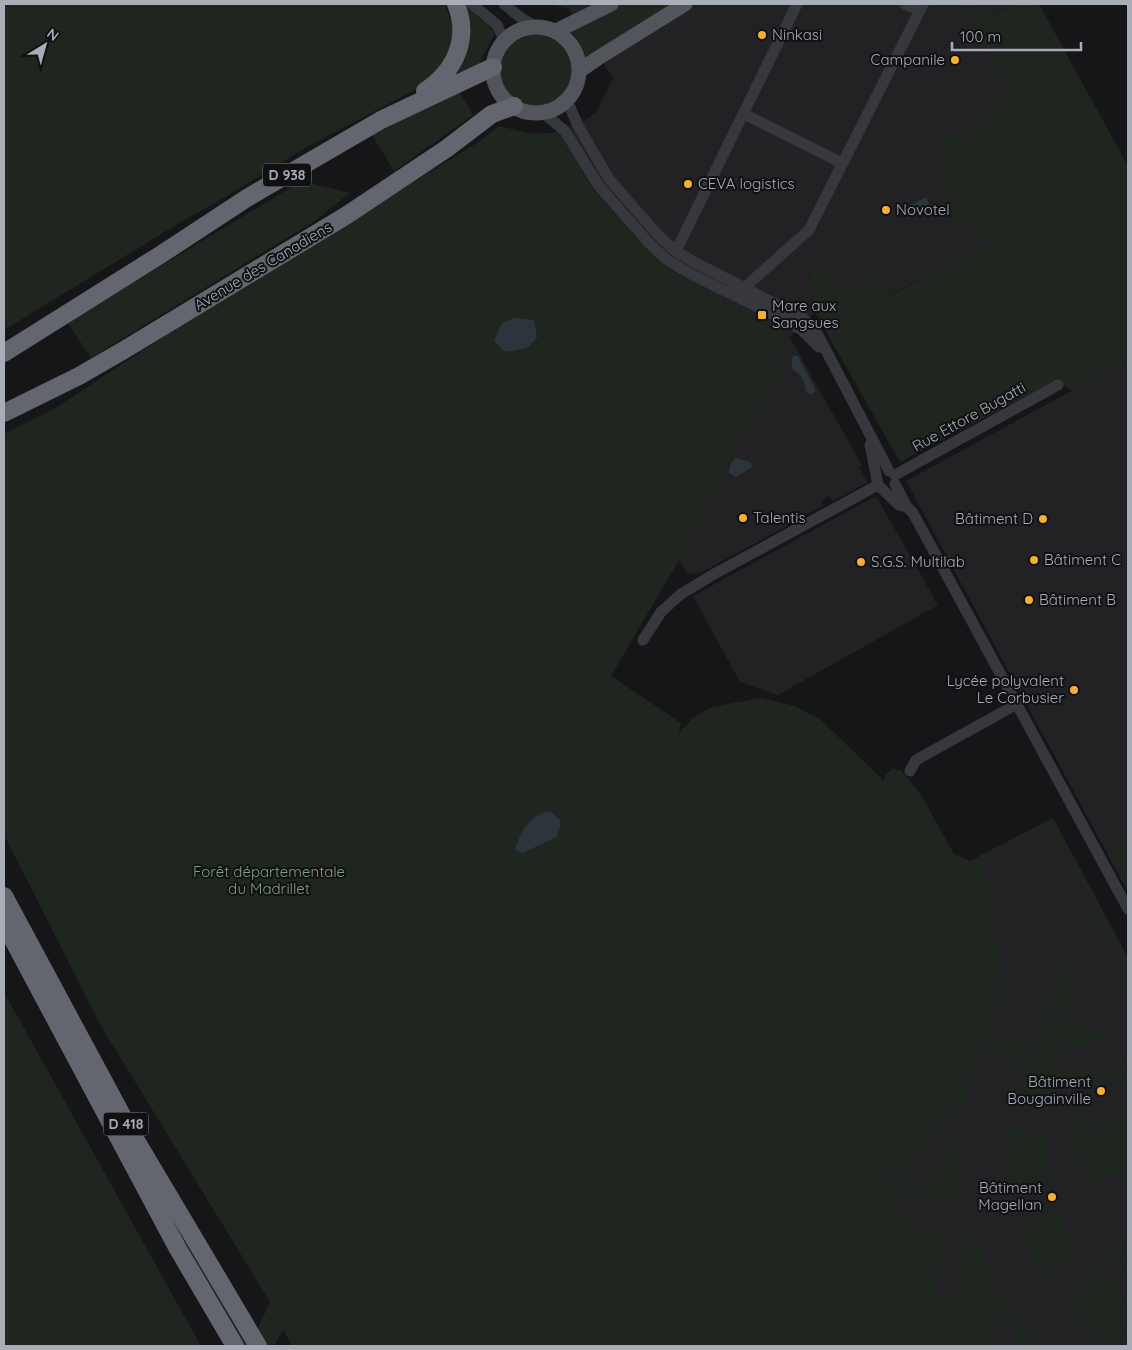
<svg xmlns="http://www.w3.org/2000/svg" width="1132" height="1350" font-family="Quicksand,sans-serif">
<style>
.built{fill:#222225}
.green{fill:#1e261f}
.water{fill:#2c353c}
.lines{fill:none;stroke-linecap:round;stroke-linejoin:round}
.minor{stroke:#37383d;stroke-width:11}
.major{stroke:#53555c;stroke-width:15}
.highway{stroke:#63666e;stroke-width:18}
.poi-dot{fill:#f2b134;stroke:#111113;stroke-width:2}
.labels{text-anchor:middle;stroke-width:4;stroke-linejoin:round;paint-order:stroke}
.shield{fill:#111113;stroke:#7b7e86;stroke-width:1}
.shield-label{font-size:14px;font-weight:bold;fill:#a8adb8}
.poi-label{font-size:15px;fill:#a8adb8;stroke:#111113;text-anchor:start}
.street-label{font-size:15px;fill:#a8adb8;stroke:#111113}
.park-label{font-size:15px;fill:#7fa381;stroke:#111113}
</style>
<rect width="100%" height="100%" fill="#161618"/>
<path class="built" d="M549 4H957L966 9 1009 93 998 98 987 116 956 189 936 205 966 220 977 236 986 237 995 249 978 246 889 296 852 291 838 286 825 263 808 268 815 312 790 338 862 465 859 467 868 482 833 501 829 496 821 501 824 505 797 520 793 515 786 520 789 525 698 574 686 572 679 560 754 413 766 401 762 387 771 376 777 358 790 338 698 290V285L670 270 646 248 599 197 584 177 581 165 559 132 587 119 596 112 613 78 569 9Z
M978 4H1016L987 18Z
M1128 360V892L906 481Z
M876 496 938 605 778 695 740 682 693 596Z
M1053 818 1128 958V1346H935L844 1175 960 866Z"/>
<path class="green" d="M4 4H445L456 36 449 59 428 83 305 148 212 205 186 219 4 330Z
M463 4 492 29 494 35 480 62 476 66 442 85Z
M619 4H683L585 58 579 43 570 31Z
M957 4H978L988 18 1016 4H1039L1128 166V360L1072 391 1057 380 900 462 815 312 808 268 825 263 838 286 852 291 880 277 890 296 978 246 994 248 986 237 977 236 966 220 955 221 935 206 955 189 936 178 942 175 950 159 941 142 987 117V104L1009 93 966 9Z
M500 70a36 36 0 1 1 72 0a36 36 0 1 1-72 0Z
M459 91 473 115 394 171 372 135Z
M499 126 532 134 559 132 581 165 584 177 599 197 646 248 670 270 699 285 698 290 790 338 777 358 771 376 762 387 768 394 766 401 754 413 679 560 611 676 681 723 678 734 694 717 712 707 761 698 795 706 821 720 884 781 885 775 892 769 901 770 921 795 954 854 971 861 1053 818 1128 958V979L1118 980 1119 968 1125 964 1109 934 1104 937 1094 921 1101 917 1063 848 1057 850 1051 843 1055 838C1036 821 1005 845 987 855L990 860 988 865 982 866 983 875 996 899 992 920 1002 958 1003 1000 968 1084 964 1109C951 1106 948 1117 942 1127L936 1123 900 1181H897L892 1171 886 1172 888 1183C904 1186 899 1189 907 1199L902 1209 891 1212 893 1219H903L912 1215 910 1225 947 1234 952 1213 951 1209 956 1211 952 1237 945 1236 934 1299 953 1303 966 1233 960 1232 964 1222H968L971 1225 984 1263 1007 1307 1001 1316 999 1323 993 1324 997 1346H292L283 1330 274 1346H242L136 1156 251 1343 270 1302 101 1026 4 835V434L54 409 205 309 480 141Z
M302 181 350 193 316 220 91 358 67 322Z
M779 369 788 376 773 394 764 387Z
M1128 835V874C1119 869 1112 860 1112 850L1121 839Z
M1063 962 1080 991 1066 1009 1065 1012 1067 1017 1051 1012 1063 988 1057 984C1056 989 1054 992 1052 996 1049 1001 1051 1006 1046 1011L1036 1008 1037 1006 1042 1008 1052 984 1049 982 1052 977 1049 974 1052 968Z
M4 992 201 1346H4Z
M1034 1013 1043 1020 1027 1054 1029 1056 1049 1017 1121 1037 1054 1052 1056 1062 1053 1063H1057L1059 1071 1115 1061 1100 1067 1078 1083 1059 1076 1057 1085 1060 1088 1054 1113 1016 1094 1014 1104H1012L1022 1067 989 1053 1001 1035 1028 1045 1038 1020 1032 1018Z
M1128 1063V1072L1097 1088 1087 1085V1081L1112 1067Z
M1082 1097 1094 1103 1089 1106 1097 1117V1122L1087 1135 1079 1159 1074 1158C1068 1138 1076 1116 1082 1097Z
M1128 1103V1171L1085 1182C1075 1150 1101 1117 1128 1103Z
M957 1119 962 1120 963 1124 964 1193 961 1198 953 1202 913 1194 910 1193 913 1185 920 1189 958 1130 952 1126Z
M1009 1128 1049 1132 1048 1156 1051 1180 1010 1187 1008 1156Z
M1058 1212 1067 1234 1079 1256 1044 1278 1028 1249 1018 1224Z
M1119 1237 1125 1244V1248L1114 1260 1128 1273V1283L1111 1265 1107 1252Z
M1099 1263 1128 1305V1317L1117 1346C1096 1342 1078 1320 1064 1305Z
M1014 1315 1042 1346H1017L1014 1327 1008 1328 1007 1323 1011 1316Z"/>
<path class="water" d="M926 197 930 206 916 214 911 205Z
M514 318 534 320 537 338 527 348 505 352 494 340 501 324Z
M794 356H798L815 389 814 393 810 394 806 392C805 383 802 374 793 370 792 365 790 360 794 356Z
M736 458 750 462 752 465 751 468 736 477 730 474C728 469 731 461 736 458Z
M550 811 560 820V828L556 837 523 853 515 850C521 831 529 815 550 811Z"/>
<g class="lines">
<path class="minor" d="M472 4 497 25 504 40
M504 4 521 18 535 26
M905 4 920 11
M567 100 578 126 609 179 657 234 674 250 694 262 803 318 818 335 889 471
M542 112 565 131 599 186 648 242 666 259 689 273 782 319 802 330 819 347
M744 114 842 163
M676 251 797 4
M740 294 744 288 809 230 923 4
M870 445 878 485 899 505 907 507
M895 475 1058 385
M895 484 907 507 913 513 1128 909
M643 640 661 612 681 594 716 573 878 485
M910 771 916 760 1017 704"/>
<path class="major" d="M493 70a43 43 0 1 1 86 0a43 43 0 1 1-86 0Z
M556 31 611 4
M579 71 598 58 685 4"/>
<path class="highway" d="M425 91C455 71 470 39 456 4
M4 353 157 257 247 198 381 120 493 67
M4 413 79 376 124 350 347 215 446 149 492 114 514 106
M4 896 131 1132 258 1346
M4 923 178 1249 235 1346"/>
</g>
<g class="poi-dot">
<circle cx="762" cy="35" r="5"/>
<circle cx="955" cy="60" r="5"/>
<circle cx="688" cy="184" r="5"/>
<circle cx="886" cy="210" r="5"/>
<rect x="757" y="310" width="10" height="10" rx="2.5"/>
<circle cx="743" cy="518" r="5"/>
<circle cx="1043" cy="519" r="5"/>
<circle cx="1034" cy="560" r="5"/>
<circle cx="861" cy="562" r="5"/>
<circle cx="1029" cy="600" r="5"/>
<circle cx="1074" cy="690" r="5"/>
<circle cx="1101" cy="1091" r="5"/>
<circle cx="1052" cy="1197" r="5"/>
</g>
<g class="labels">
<g class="shield">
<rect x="263" y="163.5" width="48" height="23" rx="4"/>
<rect x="103.5" y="1112.5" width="45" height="23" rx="4"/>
</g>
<g class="shield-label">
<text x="287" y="180">D 938</text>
<text x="126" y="1129">D 418</text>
</g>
<g class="poi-label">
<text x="772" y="40">Ninkasi</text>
<text x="945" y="65" text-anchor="end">Campanile</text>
<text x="698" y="189">CEVA logistics</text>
<text x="896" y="215">Novotel</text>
<text x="772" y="311">Mare aux<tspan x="772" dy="17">Sangsues</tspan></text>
<text x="753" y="523">Talentis</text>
<text x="1033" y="524" text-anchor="end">Bâtiment D</text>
<text x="1044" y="565">Bâtiment C</text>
<text x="871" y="567">S.G.S. Multilab</text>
<text x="1039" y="605">Bâtiment B</text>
<text x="1064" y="686" text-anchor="end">Lycée polyvalent<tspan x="1064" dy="17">Le Corbusier</tspan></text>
<text x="1091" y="1087" text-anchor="end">Bâtiment<tspan x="1091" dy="17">Bougainville</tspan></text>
<text x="1042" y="1193" text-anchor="end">Bâtiment<tspan x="1042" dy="17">Magellan</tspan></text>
</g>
<g class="street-label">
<text transform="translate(263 266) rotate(-31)" y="5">Avenue des Canadiens</text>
<text transform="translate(969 417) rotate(-29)" y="5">Rue Ettore Bugatti</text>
</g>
<g class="park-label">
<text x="269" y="877">Forêt départementale<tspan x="269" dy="17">du Madrillet</tspan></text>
</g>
</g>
<rect width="1132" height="1350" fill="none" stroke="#a8adb8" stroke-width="10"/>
<g transform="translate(45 45) rotate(37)" stroke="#111113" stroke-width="4" paint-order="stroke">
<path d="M0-4L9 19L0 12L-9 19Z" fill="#a8adb8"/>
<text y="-8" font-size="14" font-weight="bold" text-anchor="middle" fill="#a8adb8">N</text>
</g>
<path d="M952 42v8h129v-8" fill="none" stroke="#a8adb8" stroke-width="2.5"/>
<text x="960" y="42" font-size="15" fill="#a8adb8" stroke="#111113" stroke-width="4" paint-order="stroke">100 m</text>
</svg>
